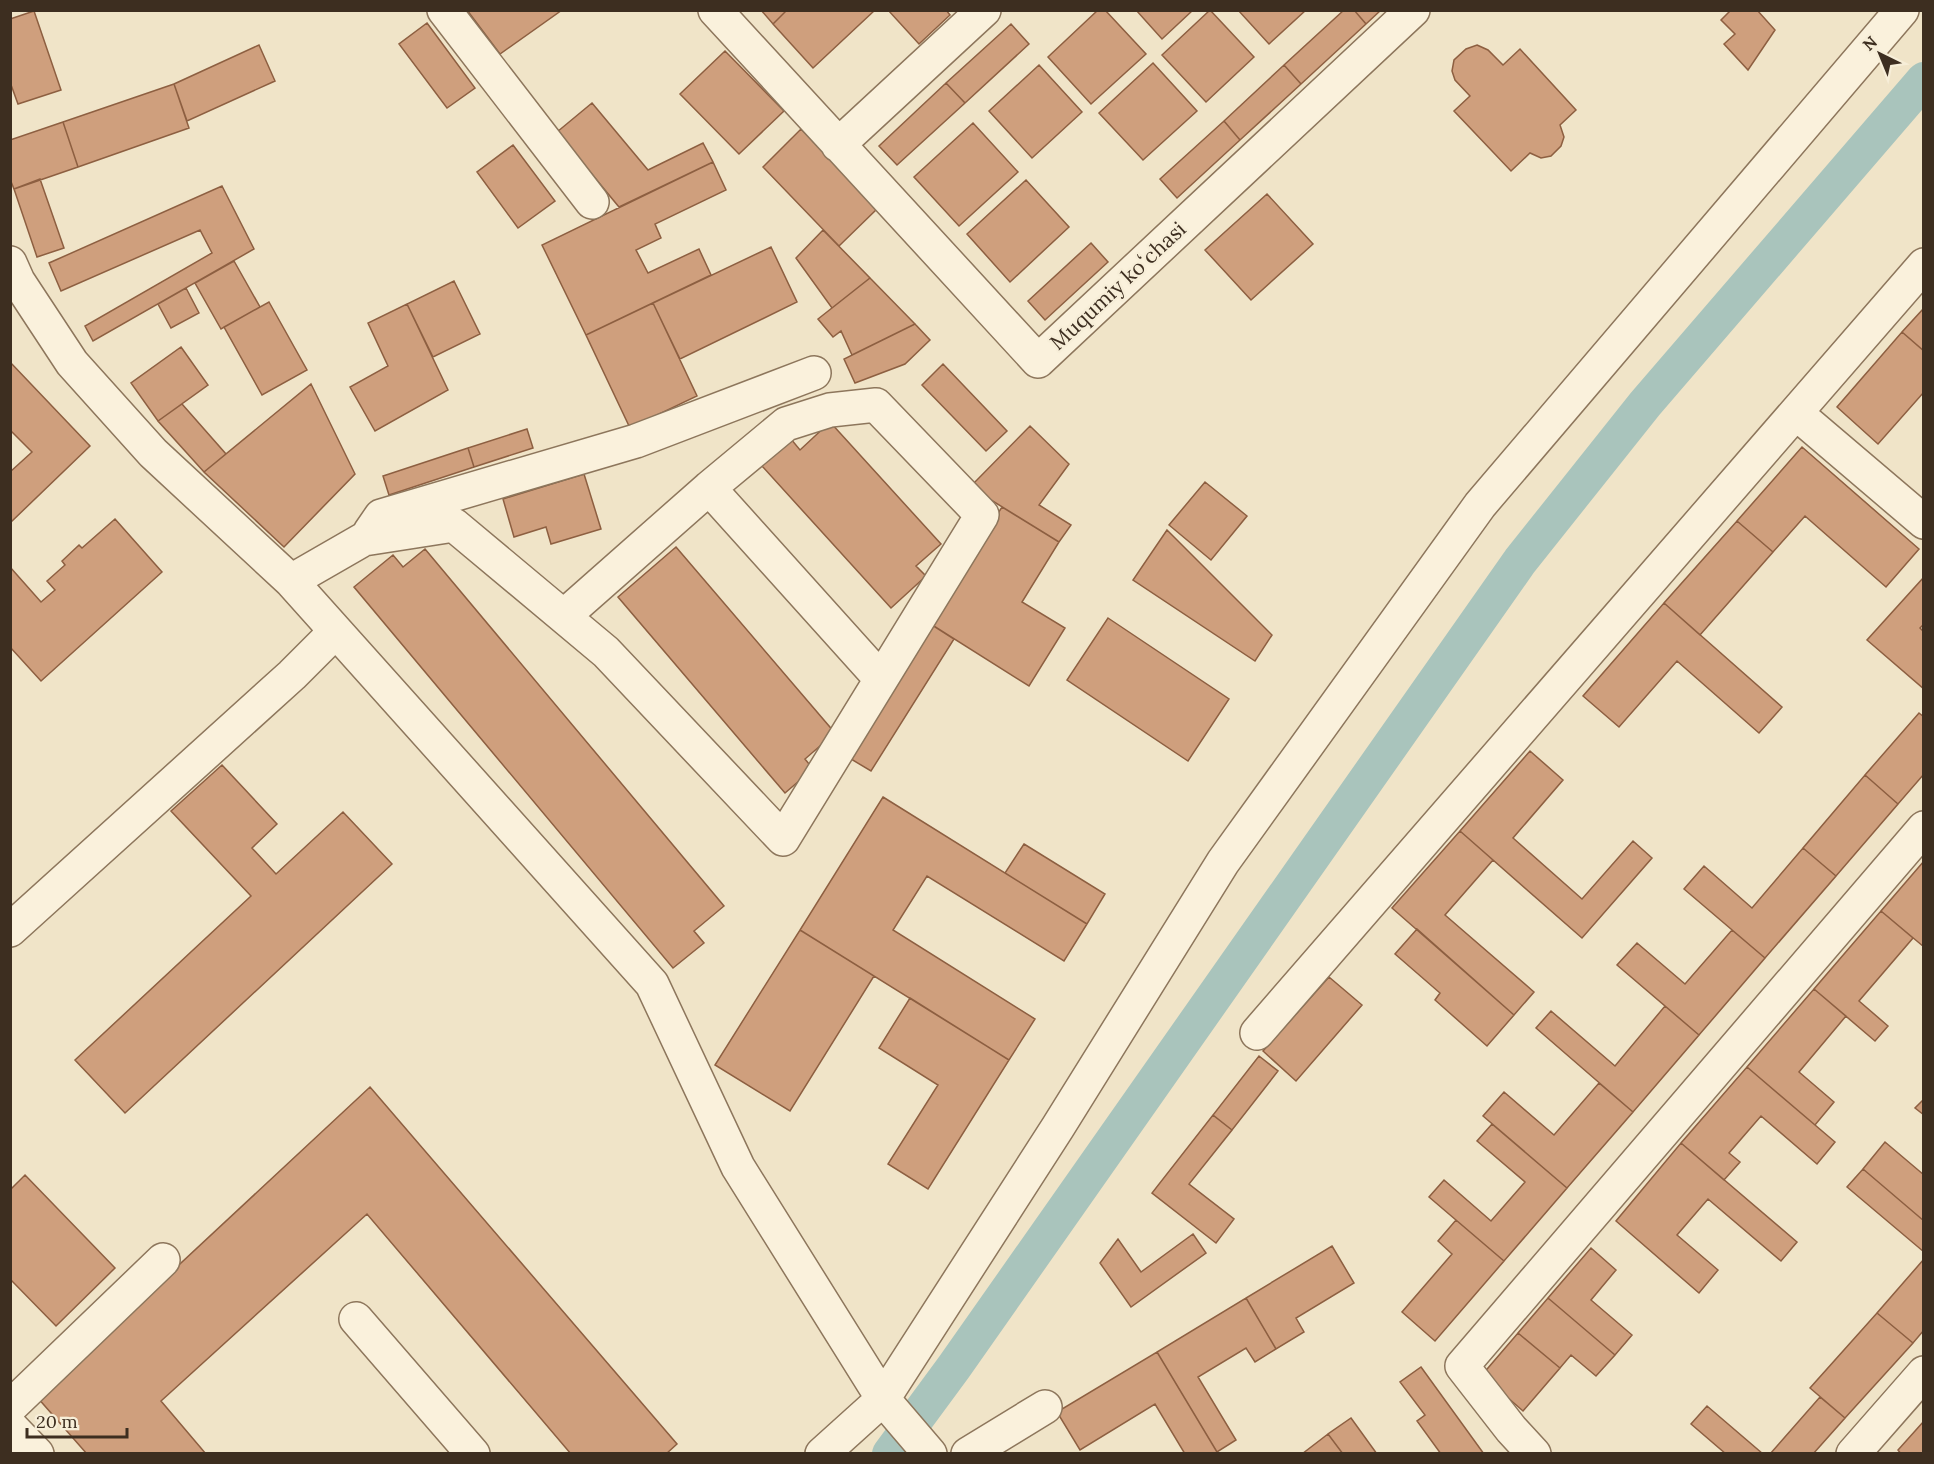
<svg xmlns="http://www.w3.org/2000/svg" width="1934" height="1464" font-family="Lora,serif">
<style>
.lines{fill:none;stroke-linecap:round;stroke-linejoin:round}
.canal{stroke:#a9c4bc;stroke-width:36}
.building{fill:#cf9f7d;stroke:#8d5f41;stroke-width:1.5}
.minor-casing{stroke:#8d765c;stroke-width:36}
.minor{stroke:#faf1dc;stroke-width:33}
.labels{text-anchor:middle;stroke-width:5;stroke-linejoin:round;paint-order:stroke}
.street-label{font-size:21px;fill:#3d2e20;stroke:#f7eed8}
</style>
<rect width="100%" height="100%" fill="#f0e4c8"/>
<g class="lines">
<path class="canal" d="M890 1454 954 1367 1520 561 1645 404 1924 80"/>
</g>
<path class="building" d="M467 10H562L500 54Z
M761 10H787L773 24Z
M787 10H875L813 68 773 24Z
M888 10H946L950 15 919 44Z
M1098 10H1105L1146 54 1091 104 1048 57Z
M1136 10H1193L1162 39Z
M1210 10 1254 57 1206 102 1162 55Z
M1238 10H1306L1269 44Z
M1344 10H1354L1366 24 1301 84 1284 65Z
M1354 10H1381L1366 24Z
M1731 10H1757L1775 30 1748 70 1724 44 1735 34 1721 20Z
M34 11 61 90 18 104 10 82V19Z
M427 23 475 88 447 108 399 44Z
M1011 24 1029 44 965 103 946 83Z
M259 45 275 81 187 121 174 84Z
M1477 45 1488 50 1503 65 1520 49 1576 110 1560 125 1564 137 1561 146 1551 156 1541 158 1530 153 1511 171 1454 111 1470 96 1455 80 1452 71 1454 60 1466 49Z
M725 51 784 111 739 154 680 94Z
M1153 63 1197 111 1143 160 1099 113Z
M1039 65 1082 112 1032 158 989 111Z
M1284 65 1301 84 1240 140 1224 121Z
M946 83 965 103 897 165 879 146Z
M174 84 189 128 78 167 63 122Z
M592 103 648 170 703 143 713 162 619 207 557 132Z
M1224 121 1240 140 1177 198 1160 179Z
M63 122 78 167 14 189 10 179V140Z
M973 123 1018 172 959 226 914 177Z
M801 129 878 208 839 246 763 167Z
M513 145 555 201 518 228 477 172Z
M713 162 726 190 655 224 661 238 636 250 648 273 699 249 711 275 586 335 542 245Z
M40 179 64 248 37 257 14 189Z
M1026 180 1069 227 1010 282 967 234Z
M222 186 254 249 93 341 85 326 212 253 200 230 61 291 49 263Z
M1267 194 1313 244 1251 300 1205 250Z
M823 230 870 278 832 308 796 258Z
M1091 243 1108 262 1045 320 1028 301Z
M771 247 797 302 680 359 653 303Z
M234 261 260 307 221 329 195 283Z
M870 278 915 324 852 355 841 331 833 337 818 319Z
M454 281 480 334 433 357 407 304Z
M186 288 199 313 171 328 158 304Z
M269 302 307 370 262 395 224 327Z
M653 303 697 396 630 428 586 335Z
M407 304 448 390 375 431 350 387 388 366 368 323Z
M1924 308V351L1902 332Z
M915 324 930 340 905 364 855 383 844 359Z
M1902 332 1924 351V392L1878 444 1837 407Z
M181 347 208 385 158 421 131 383Z
M10 362 90 446 10 523V472L32 452 10 430Z
M943 364 1007 431 986 451 922 385Z
M311 384 355 474 284 547 204 472Z
M182 404 226 454 204 472 158 421Z
M830 422 941 544 916 566 926 576 891 608 762 466 791 439 800 450Z
M1030 426 1069 464 1039 505 1071 525 1059 542 970 487Z
M527 429 533 448 474 467 468 448Z
M1802 447 1919 549 1886 587 1805 516 1773 552 1737 521Z
M468 448 474 467 389 495 383 476Z
M584 474 601 529 551 544 546 527 514 537 503 499Z
M1205 482 1247 516 1211 560 1169 525Z
M1002 507 1059 542 1022 602 1065 628 1029 686 929 623Z
M115 519 162 572 41 681 10 647V567L41 602 55 590 47 581 65 565 62 561 79 545 82 548Z
M1737 521 1773 552 1700 635 1664 603Z
M1167 530 1272 635 1255 661 1133 580Z
M676 547 835 733 805 759 813 769 785 793 618 597Z
M425 549 724 906 694 931 704 943 673 968 354 587 393 555 403 567Z
M1924 577V624L1920 628 1924 632V689L1867 640Z
M1664 603 1782 707 1759 733 1677 661 1619 727 1583 696Z
M1108 618 1229 699 1188 761 1067 680Z
M929 623 954 639 871 771 846 756Z
M1919 713 1924 717V774L1898 804 1865 775Z
M1530 751 1563 780 1513 838 1582 899 1633 841 1652 858 1582 938 1460 831Z
M222 765 277 824 252 848 276 874 343 812 392 864 125 1113 75 1060 251 896 171 811Z
M1865 775 1898 804 1836 876 1803 848Z
M883 797 1087 924 1064 961 927 876 893 930 1035 1019 1009 1060 800 930Z
M1460 831 1493 860 1445 915 1534 992 1514 1015 1392 908Z
M1024 844 1105 894 1087 924 1005 873Z
M1803 848 1836 876 1765 958 1684 889 1704 866 1752 908Z
M1924 861V947L1881 911Z
M1881 911 1913 938 1859 1001 1888 1026 1875 1041 1814 989Z
M1417 929 1514 1015 1487 1046 1435 1000 1440 993 1395 954Z
M800 930 874 976 790 1111 715 1065Z
M1732 930 1765 958 1699 1035 1617 965 1637 943 1685 984Z
M1329 977 1362 1005 1296 1081 1263 1051Z
M1814 989 1846 1016 1799 1072 1834 1102 1815 1125 1747 1067Z
M910 998 1009 1060 928 1189 888 1164 938 1085 879 1048Z
M1665 1006 1699 1035 1633 1112 1536 1028 1551 1011 1615 1066Z
M1259 1056 1278 1071 1232 1130 1213 1115Z
M1747 1067 1835 1142 1817 1164 1761 1116 1729 1153 1740 1162 1724 1180 1681 1143Z
M1599 1083 1633 1112 1567 1188 1483 1116 1504 1092 1554 1135Z
M370 1087 677 1444 666 1454H571L367 1214 161 1401 206 1454H87L37 1397Z
M1924 1099V1115L1915 1108Z
M1213 1115 1232 1130 1189 1184 1234 1219 1216 1243 1152 1193Z
M1492 1124 1567 1188 1504 1261 1429 1197 1444 1180 1491 1221 1525 1182 1477 1141Z
M1885 1142 1924 1175V1221L1863 1169Z
M1681 1143 1797 1242 1781 1261 1708 1199 1677 1235 1718 1270 1699 1293 1616 1221Z
M1863 1169 1924 1221V1252L1847 1187Z
M25 1175 115 1268 56 1326 10 1279V1190Z
M1456 1220 1504 1261 1435 1341 1402 1312 1452 1254 1438 1241Z
M1193 1234 1206 1253 1131 1307 1100 1263 1118 1239 1141 1272Z
M1332 1246 1354 1283 1296 1318 1304 1332 1276 1349 1246 1298Z
M1591 1248 1616 1270 1591 1300 1632 1335 1615 1355 1548 1298Z
M1924 1259V1330L1913 1343 1877 1313Z
M1246 1298 1276 1349 1255 1362 1246 1348 1198 1377 1236 1440 1217 1452 1157 1352Z
M1548 1298 1615 1355 1596 1376 1571 1355 1560 1368 1518 1333Z
M1877 1313 1913 1343 1845 1418 1810 1388Z
M1518 1333 1560 1368 1523 1411 1482 1375Z
M1157 1352 1217 1452 1214 1454H1185L1155 1404 1080 1450 1057 1412Z
M1421 1367 1484 1454H1441L1417 1421 1425 1415 1400 1382Z
M1820 1397 1845 1418 1813 1454H1770Z
M1707 1406 1763 1454H1726L1691 1424Z
M1351 1418 1377 1454H1343L1328 1434Z
M1924 1421V1454H1901L1898 1450Z
M1328 1434 1343 1454H1302Z"/>
<g class="lines">
<g class="minor-casing">
<path id="minor" d="M444 10 592 202
M715 10 1038 361 1413 10
M838 145 984 10
M10 263 18 281 72 363 153 453 291 581 652 984 738 1167 883 1399 930 1454
M1796 413 1924 522
M709 488 880 678
M370 532 381 516 636 441 814 373
M291 581 364 539 454 525 606 652 783 839 982 515 876 405 830 410 786 424 709 488 564 616
M10 930 292 675 335 632
M1257 1033 1924 265
M356 1319 473 1454
M10 1407 163 1260
M10 1426 37 1454
M822 1454 883 1399 1058 1127 1223 862 1480 505 1902 10
M968 1454 1045 1407
M1534 1454 1511 1429 1462 1366 1924 828
M1853 1454 1924 1373"/>
</g>
<use href="#minor" class="minor"/>
</g>
<g class="labels">
<g class="street-label">
<text transform="translate(1118 286) rotate(-43)" y="7">Muqumiy koʻchasi</text>
</g>
</g>
<rect width="1934" height="1464" fill="none" stroke="#3d2e20" stroke-width="24"/>
<g transform="translate(1880 54) rotate(317)" stroke="#f7eed8" stroke-width="4.5" paint-order="stroke">
<path d="M0-4.5L10 22L0 15L-10 22Z" fill="#3d2e20"/>
<text y="-9" font-size="16" font-weight="bold" text-anchor="middle" fill="#3d2e20">N</text>
</g>
<path d="M27 1428v9h100v-9" fill="none" stroke="#3d2e20" stroke-width="3"/>
<text x="36" y="1428" font-size="18" fill="#3d2e20" stroke="#f7eed8" stroke-width="4.5" paint-order="stroke">20 m</text>
</svg>
